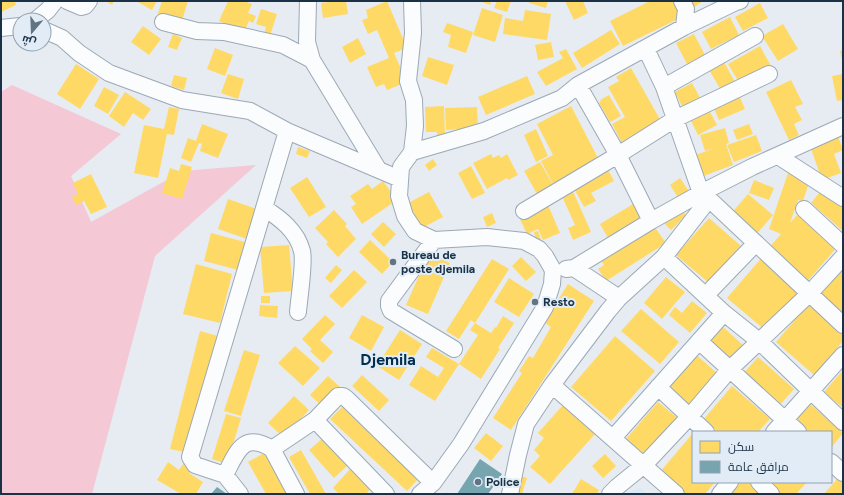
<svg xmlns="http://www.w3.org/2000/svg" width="844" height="495" font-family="Figtree,Cairo,sans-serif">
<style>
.built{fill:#d8e9f9}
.green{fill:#f4c8d4}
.homes{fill:#ffd966}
.public{fill:#76a5af}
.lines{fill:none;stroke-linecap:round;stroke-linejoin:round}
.minor-casing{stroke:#9ba9b5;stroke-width:18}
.minor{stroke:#fbfcfd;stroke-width:16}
.poi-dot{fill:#627382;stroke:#e1ecf7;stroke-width:1.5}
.labels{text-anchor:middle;stroke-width:4;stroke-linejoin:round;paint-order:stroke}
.poi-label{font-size:12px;font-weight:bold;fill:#1b3246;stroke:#e1ecf7;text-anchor:start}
.district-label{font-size:16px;font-weight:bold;fill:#002e4f;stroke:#e1ecf7}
</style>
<rect width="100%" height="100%" fill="#e6ecf2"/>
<path class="built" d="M640 488 647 494H624H625Z"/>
<path class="green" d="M12 85 121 134 71 176 91 222 183 171 256 165 155 256 92 494H1V92Z"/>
<path class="homes" d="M1 1H15L16 5 1 12Z
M106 1H114L112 5Z
M136 1H157L152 10Z
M162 1H188L181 24 157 16Z
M228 1H244L252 4 248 13 256 16 253 23 249 21 244 32 219 21Z
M335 1H346L348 14 323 18 321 3Z
M387 1 407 48 394 53 407 82 387 90 384 84 376 87 367 67 389 58 377 30 368 34 362 20 368 18 366 10Z
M482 1H491L490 5 482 2Z
M497 1H511L507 12 494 8Z
M530 1H548L546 8 529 3Z
M565 1H583L588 13 574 20Z
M650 1H676L684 16 623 46 610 21Z
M689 1H703L693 8Z
M760 3 768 18 743 31 735 17Z
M482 8 503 15 495 42 473 35Z
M261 9 277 14 270 36 264 34 266 27 256 24Z
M525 10 551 14 547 40 503 34 505 18 523 21Z
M730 17 739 35 711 49 702 32Z
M447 23 473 32 466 53 448 47 451 35 443 32Z
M783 24 798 49 778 61 762 36Z
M143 26 161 39 149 55 131 42Z
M611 30 620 44 582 68 573 53Z
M173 34 182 38 177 50 168 47Z
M694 34 705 55 687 64 676 43Z
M358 38 366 54 350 63 342 47Z
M551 42 554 57 538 60 535 45Z
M760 46 771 66 740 84 728 64Z
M215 48 233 55 225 76 207 69Z
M566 49 577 69 546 86 537 72 563 58 559 52Z
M843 50V60H842L840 51Z
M428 57 454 65 447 85 422 76Z
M724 62 735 82 721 90 709 70Z
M76 64 99 79 80 109 57 94Z
M631 68 662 123 623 145 612 124 625 117 608 87 619 81 616 77Z
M228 74 244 79 238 99 221 93Z
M843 74V100L837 101 832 76Z
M174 75 187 78 184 90 171 86Z
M527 76 535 94 486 115 478 97Z
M791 80 803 104 795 107 802 120 794 124 799 135 789 140 766 92Z
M692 83 703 103 685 112 675 92Z
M104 87 119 95 108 114 94 106Z
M125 92 151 109 143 120 133 113 124 127 109 116Z
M738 93 745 109 719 120 712 104Z
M609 95 621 116 610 122 599 103 601 101 600 100Z
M444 106 445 135H437V132H426L425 107Z
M571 106 600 162 555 188 541 161 553 155 537 124Z
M707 106 717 125 698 135 688 115Z
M169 107 179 109 174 135 167 134 158 178 134 173 144 125 164 129Z
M477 107 478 128 446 130 445 108Z
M202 124 228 134 218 158 200 151 202 144 199 143 191 162 181 158 188 138 196 141Z
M749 124 753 134 737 140 733 130Z
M725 128 729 143 726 144 733 165 698 178 690 157 715 148 705 151 700 135Z
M536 129 548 156 536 162 524 135Z
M756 135 762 151 734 162 727 145Z
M838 136 843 150 834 154 841 173 822 180 810 146Z
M298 147 310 151 307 158 296 154Z
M491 154 493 158 499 155 501 158 507 154 518 175 508 180 507 178 487 189 473 163Z
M433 159 437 165 429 171 425 165Z
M540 162 553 185 537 194 524 171Z
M181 164 192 167 182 199 162 193 170 168 179 171Z
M471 166 485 193 472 199 458 173Z
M606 166 614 181 591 193 596 201 584 207 572 185Z
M789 170 811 177 803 201 798 200 790 223 799 213 838 246 805 284 766 251 781 234 769 229Z
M91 174 107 207 91 214 84 201 76 205 72 197 78 194 73 183Z
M307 177 326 207 309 217 290 188Z
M680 178 690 193 679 199 670 185Z
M754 180 774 188 769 200 749 193Z
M383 181 397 200 362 224 351 207 356 204 350 196 368 184 372 189Z
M823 188 843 205V231L811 203Z
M572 189 591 232 573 240 568 228 575 225 561 194Z
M429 192 443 217 422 228 408 203Z
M748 194 773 215 754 237 729 216Z
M228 199 260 210 250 240 218 229Z
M633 204 642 218 608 238 600 224Z
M548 205 560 233 543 240 538 229 527 234 519 217Z
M679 207 686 215 671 230 664 223Z
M334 210 347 224 345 226 356 239 338 257 326 244 328 242 315 228Z
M492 213 496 223 487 227 483 217Z
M709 218 741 246 709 283 676 255Z
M383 222 396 234 384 247 371 234Z
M654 226 666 243 606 281 598 269 604 265 600 259Z
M538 231 542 243 537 244 534 232Z
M211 233 245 242 238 270 204 261Z
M370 240 393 262 382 274 359 252Z
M289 245 293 291 264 293 260 247Z
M429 253 450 263 428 314 406 305Z
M764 255 802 288 765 330 727 298Z
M521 257 536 272 526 281 512 266Z
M492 259 509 269 475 323 471 320 459 339 446 331Z
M196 264 232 274 220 323 183 314Z
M336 265 342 270 331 283 325 278Z
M843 265V318L817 295Z
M354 270 367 282 342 308 329 296Z
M666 277 685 292 662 319 644 303Z
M509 278 534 294 519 317 494 302Z
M568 284 594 301 511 430 493 418 522 373 519 371 529 356 533 358 551 327 544 322Z
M261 296H270V303H261Z
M692 301 707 313 690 333 669 315 675 307 682 313Z
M811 301 843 329V341L814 375 776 342Z
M260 305 278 306 277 318 259 316Z
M641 309 679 342 660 364 621 331Z
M325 315 335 324 320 340 333 352 323 363 310 351 312 349 302 339Z
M362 315 384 327 371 351 349 338Z
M503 316 514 323 498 348 500 349 481 379 459 364 478 335 470 330 475 323 491 333 495 327 496 328Z
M723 327 743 345 729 360 709 343Z
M400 330 422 344 399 380 377 366Z
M200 331 218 336 189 453 170 449Z
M615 336 655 371 611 421 571 387Z
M295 346 320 368 303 386 278 363Z
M432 348 459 364 435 401 409 385 421 366 438 377 444 368 426 357Z
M244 350 260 355 241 416 224 411Z
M693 352 718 374 690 407 665 385Z
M758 357 794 389 779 406 742 375Z
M843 370V408L824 392Z
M362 375 389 400 379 411 352 386Z
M328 376 341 388 323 407 310 395Z
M732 386 770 419 758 432H717L703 420Z
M294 396 309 410 283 437 268 423Z
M658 402 680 420 648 457 626 439Z
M809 403 843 433 831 448V432H805L793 422Z
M563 405 595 434 550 484 530 467 540 456 534 450 544 438 538 433Z
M343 406 419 478 407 491 330 419Z
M226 414 241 418 227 464 212 459Z
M486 433 503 446 491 461 474 448Z
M693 433V482H715L705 494H686L660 472Z
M323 438 347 466 334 478 309 450Z
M301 450 326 494H310L289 457Z
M266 452 292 494H266L248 462Z
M605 454 616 466 603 478 592 466Z
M185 461 193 466 189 473 203 482 196 494H181L157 480 168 462 179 470Z
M351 468 372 487 366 494H339L333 488Z
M518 475 527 478 522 494H512Z
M838 478 843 483V494H824Z
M581 479 599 490 597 494H572Z
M737 482H751L765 494H727Z
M765 482H807L796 494H779Z"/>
<path class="public" d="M480 459 502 474 488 494H457Z
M217 487 227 494H211Z"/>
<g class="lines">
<g class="minor-casing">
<path id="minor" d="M67 1 81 7 85 6 89 1
M308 1 307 42 312 60 378 169
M412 1 413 33 408 81 414 100 415 126 412 152
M682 1 686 9 684 27
M36 20 48 10 55 1
M163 22 197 31 224 32 283 45 312 60
M1 28 20 26
M44 30 62 38 79 53 109 73 182 100 250 111 287 131 400 179
M646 49 664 87 701 193 709 199 843 325
M578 85 618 155 651 221
M664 87 755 36
M778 156 843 198
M264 208C280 218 297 231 302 251 305 262 299 298 298 312
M804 209 843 245
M524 211 618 155 675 119 769 74
M434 240 389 301V306L391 311 454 349
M664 257 724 313 759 341 843 422
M574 268 651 221 701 193 752 167 843 126
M566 269 574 268 619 298
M706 295 756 243
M699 341 798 432
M552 385 676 494
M658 387 706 432
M315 420 386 494
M774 432 843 355
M613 438 724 313
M831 462 843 473
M225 475C237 452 243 431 272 449
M759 482 771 494
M240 494 225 475 195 465 190 457 287 131
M296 494 272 449 315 420 338 396H343L347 399 433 483
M420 494 433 483 461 444 545 307 552 284 553 270 545 256 539 249 524 241 487 237 434 240 415 231 405 216 399 196 401 167 412 152 484 131 562 98 578 85 684 27 736 2 740 1
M510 494 518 455 526 424 552 385 608 311 619 298 664 257 709 199
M610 494 617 487 644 465 690 416 730 369 809 294 843 257
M720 494 730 482"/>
</g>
<use href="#minor" class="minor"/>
</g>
<g class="poi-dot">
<circle cx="393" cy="262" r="4"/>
<circle cx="535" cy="302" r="4"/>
<circle cx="478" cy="482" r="4"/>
</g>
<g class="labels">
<g class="poi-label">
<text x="401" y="259">Bureau de<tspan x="401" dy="14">poste djemila</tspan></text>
<text x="543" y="306">Resto</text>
<text x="486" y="486">Police</text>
</g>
<g class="district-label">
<text x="388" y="365">Djemila</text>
</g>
</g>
<rect width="844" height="495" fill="none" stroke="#1b3246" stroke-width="4"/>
<rect x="692" y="431" width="140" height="52" fill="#e1ecf7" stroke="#92a2b0"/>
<rect x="700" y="441" width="20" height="12" fill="#ffd966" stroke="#92a2b0"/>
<text x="728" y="451" font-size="12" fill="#1b3246">سكن</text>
<rect x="700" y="461" width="20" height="12" fill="#76a5af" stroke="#92a2b0"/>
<text x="728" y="471" font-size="12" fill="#1b3246">مرافق عامة</text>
<g transform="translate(32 32) rotate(199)"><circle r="19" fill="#e1ecf7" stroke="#92a2b0"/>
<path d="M0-3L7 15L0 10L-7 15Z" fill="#627382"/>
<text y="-6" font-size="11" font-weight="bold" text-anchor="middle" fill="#1b3246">ش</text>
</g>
</svg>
